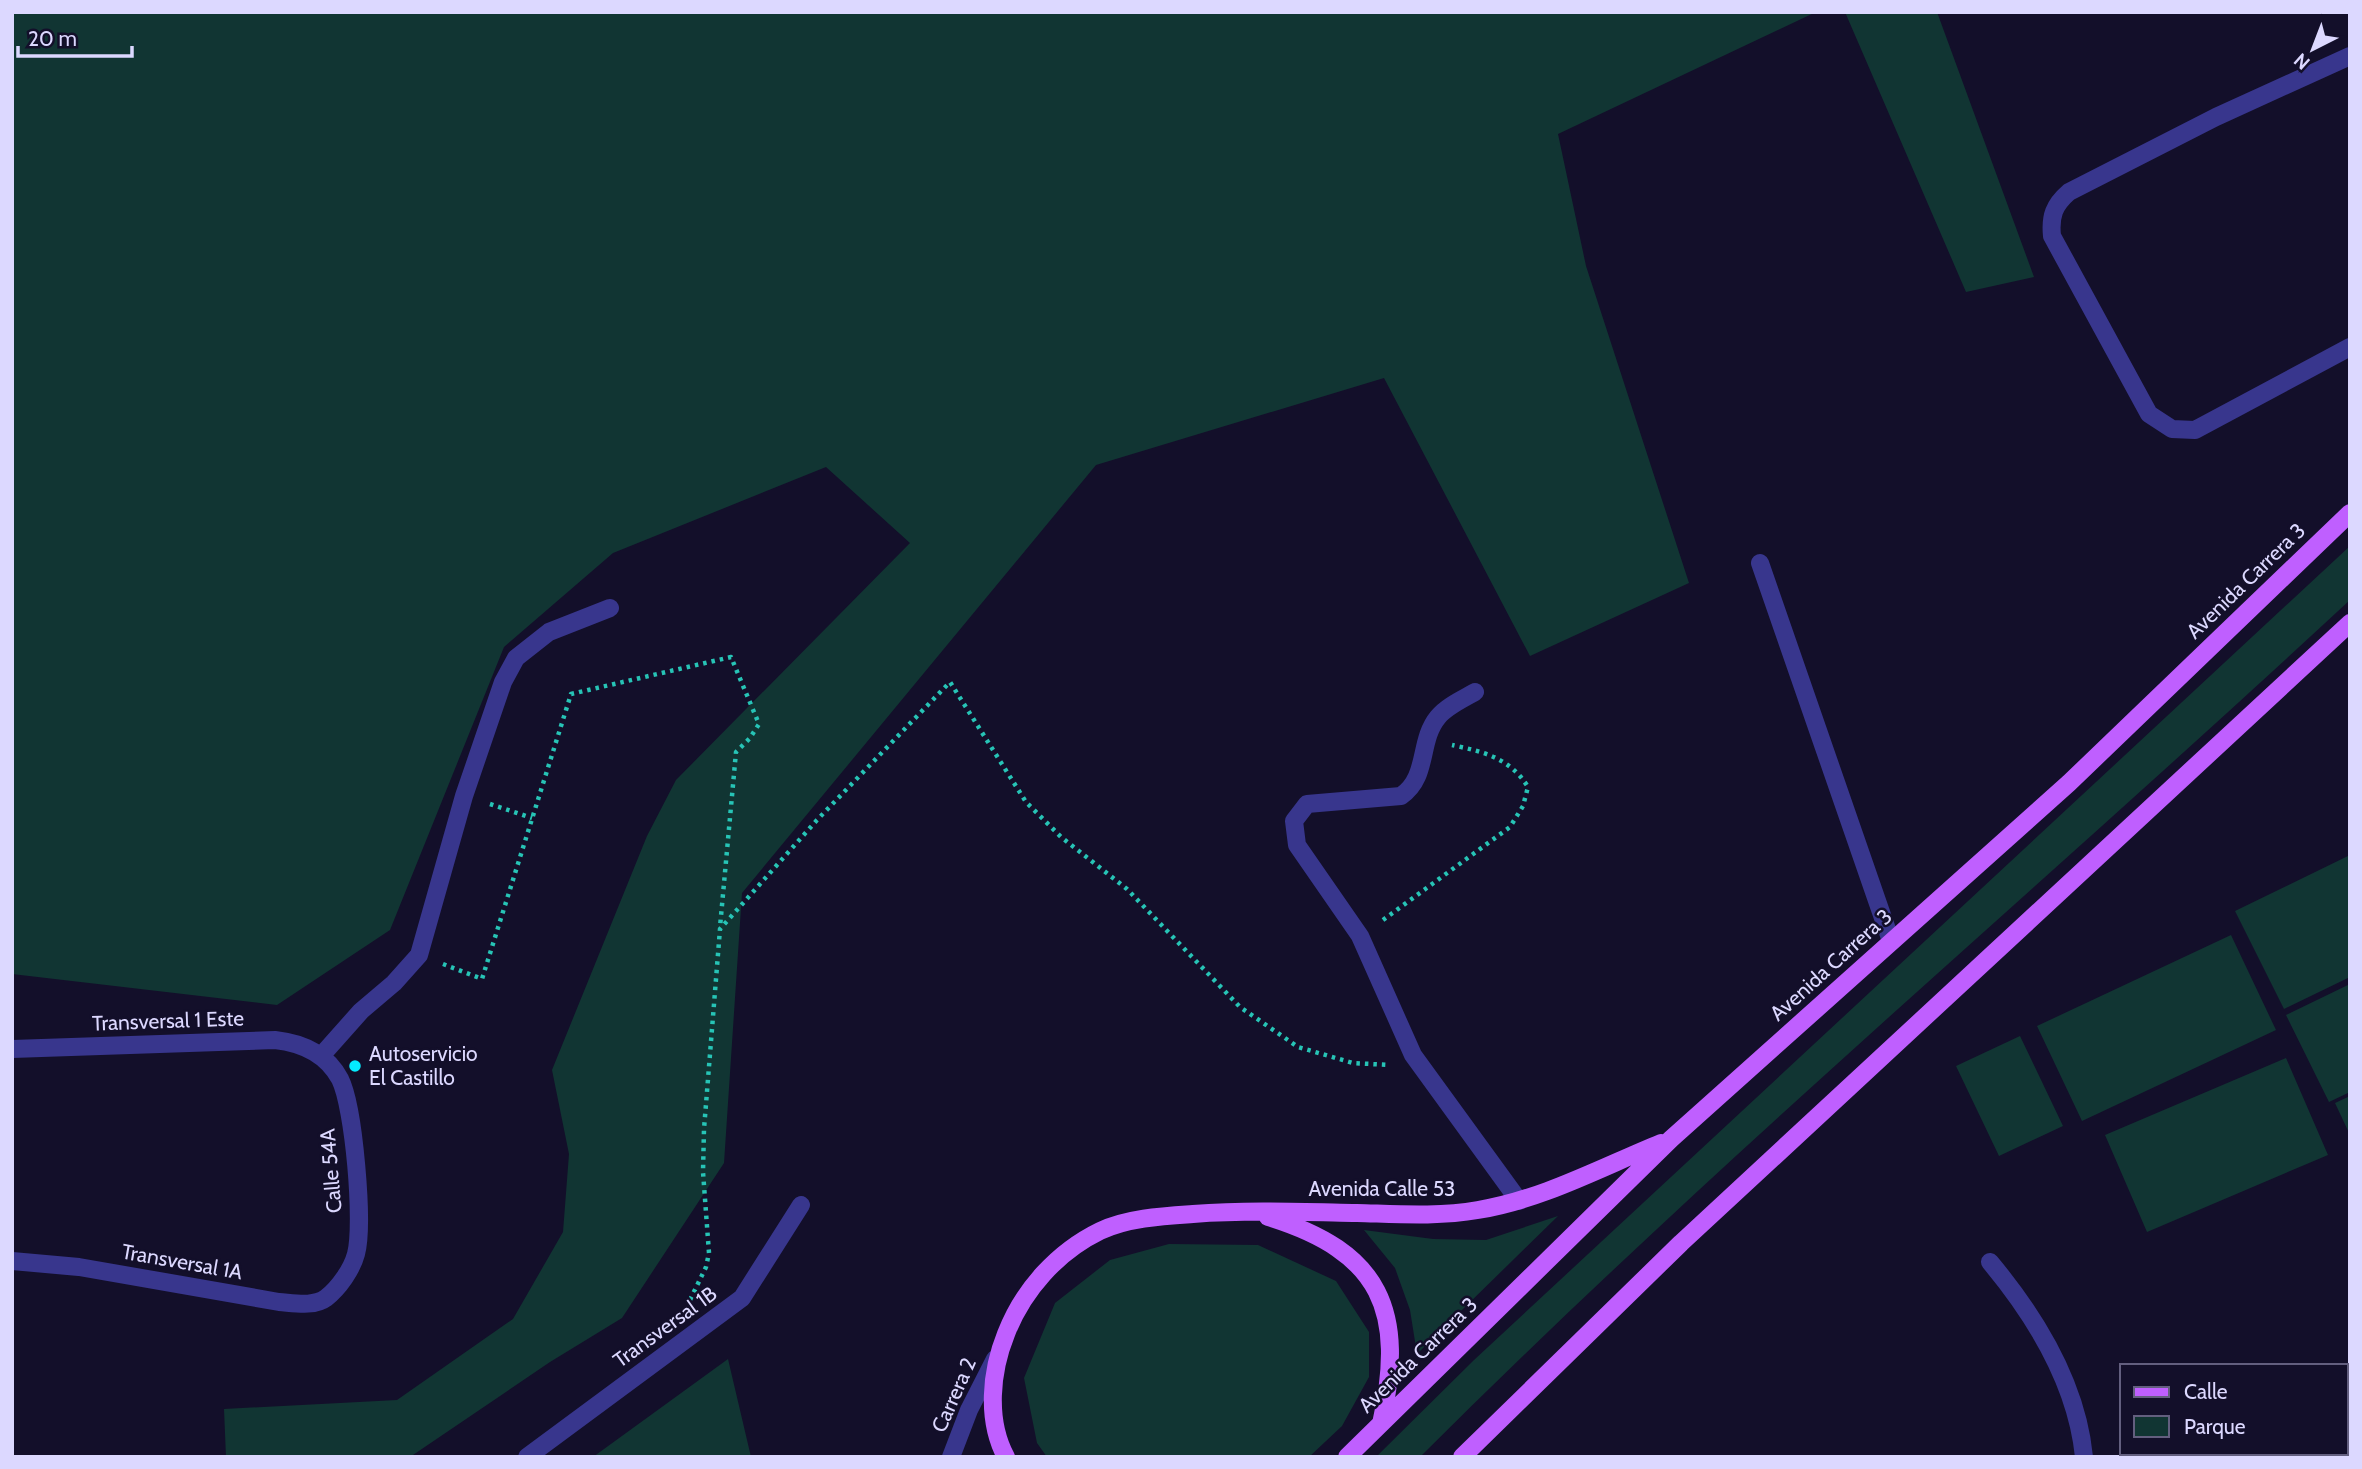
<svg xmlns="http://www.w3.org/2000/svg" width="2362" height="1469" font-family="Cabin,sans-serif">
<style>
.green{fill:#113533}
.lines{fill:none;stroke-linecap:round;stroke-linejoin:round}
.path{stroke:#27c4b6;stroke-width:4.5;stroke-dasharray:3.5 5;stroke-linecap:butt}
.minor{stroke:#38368d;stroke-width:18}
.major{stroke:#bf5fff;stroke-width:18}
.poi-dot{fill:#04ecff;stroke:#130f2a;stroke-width:2.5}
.labels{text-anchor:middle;stroke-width:5;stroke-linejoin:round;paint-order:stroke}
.street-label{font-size:21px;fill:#dcd8ff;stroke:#130f2a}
.poi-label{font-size:21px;fill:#dcd8ff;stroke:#130f2a;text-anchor:start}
</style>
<rect width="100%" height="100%" fill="#130f2a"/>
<path class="green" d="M12 12H1816L1558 134 1586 266 1689 583 1530 656 1384 378 1096 465 742 893 724 1163 622 1318 550 1362 410 1457H226L224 1409 397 1400 513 1319 563 1232 569 1154 552 1070 647 836 676 780 910 543 826 467 613 553 504 647 390 930 277 1005 12 974Z
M1845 12H1937L2034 277 1966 292Z
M2350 546V600C2041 887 1718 1159 1420 1457H1376L1474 1360Z
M2350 855V977L2284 1009 2235 911Z
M2231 935 2276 1030 2082 1121 2037 1026Z
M2350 984V1092L2329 1102 2286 1015Z
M2020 1036 2063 1126 1999 1156 1956 1066Z
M2286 1058 2328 1155 2147 1232 2105 1135Z
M2350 1096V1135L2335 1103Z
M1558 1216 1417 1354 1410 1310 1395 1268 1364 1230 1433 1239 1486 1240Z
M1169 1244 1258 1245 1336 1281 1369 1332V1377L1342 1426 1309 1457H1047L1037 1443 1024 1378 1055 1303 1110 1260Z
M728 1359 751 1457H593Z"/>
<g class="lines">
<path class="path" d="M490 804 532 818
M1383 920 1510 827 1523 806 1528 787C1510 758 1484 752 1452 745
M443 964 482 979 571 694 731 657 759 724 750 738 736 752 720 927
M690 1300 706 1267 709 1253 703 1172 704 1129 720 929 817 820 950 682 1026 802 1061 837 1127 889 1240 1007 1298 1047 1353 1063 1389 1065"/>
<path class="minor" d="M2350 56 2216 117 2069 192C2054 205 2050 216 2052 236L2149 414 2172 429 2195 430 2350 347
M1760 563 1891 941
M1475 692C1463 699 1447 706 1438 717 1418 741 1429 777 1401 796L1307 804 1294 821 1297 845 1360 936 1413 1055 1519 1201
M12 1049 275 1040C302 1043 326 1053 340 1079 354 1107 364 1224 356 1254 352 1269 339 1288 326 1298 314 1307 294 1303 279 1302L79 1267 12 1261
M321 1056 361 1011 394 983 419 955 464 796 503 682 516 658 549 632 610 608
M1990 1262C2035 1316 2077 1385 2084 1457
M527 1457 742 1298 801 1205
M951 1457 969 1410 995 1359"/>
<path class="major" d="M1268 1217C1382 1252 1406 1311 1381 1424
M1006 1457C986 1420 991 1371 1006 1334 1023 1290 1057 1252 1100 1231 1127 1218 1163 1216 1193 1214 1248 1210 1302 1212 1357 1213 1397 1214 1438 1217 1478 1210 1541 1200 1602 1167 1661 1143
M1347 1457 1671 1139 2069 783 2350 513
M1462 1457 1681 1243 2350 623"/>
</g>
<circle class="poi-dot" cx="355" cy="1066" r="7"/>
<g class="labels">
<g class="street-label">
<text transform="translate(2246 581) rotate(-44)" y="7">Avenida Carrera 3</text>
<text transform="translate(1831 965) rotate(-42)" y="7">Avenida Carrera 3</text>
<text transform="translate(168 1021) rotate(-2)" y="7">Transversal 1 Este</text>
<text transform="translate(331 1171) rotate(-95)" y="7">Calle 54A</text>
<text x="1382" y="1196">Avenida Calle 53</text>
<text transform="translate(182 1262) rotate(10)" y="7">Transversal 1A</text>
<text transform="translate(665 1327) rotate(-36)" y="7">Transversal 1B</text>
<text transform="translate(1418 1355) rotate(-44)" y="7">Avenida Carrera 3</text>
<text transform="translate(954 1395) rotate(-66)" y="7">Carrera 2</text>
</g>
<g class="poi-label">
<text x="369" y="1061">Autoservicio<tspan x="369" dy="24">El Castillo</tspan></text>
</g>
</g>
<rect width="2362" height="1469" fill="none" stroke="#dcd8ff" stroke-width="28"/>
<rect x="2120" y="1364" width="228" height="91" fill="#130f2a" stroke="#635f7f" stroke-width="2"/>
<rect x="2134" y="1387" width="35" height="10" fill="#bf5fff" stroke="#635f7f" stroke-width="2"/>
<text x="2184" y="1399" font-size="21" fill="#dcd8ff">Calle</text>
<rect x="2134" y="1416" width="35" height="21" fill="#113533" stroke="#635f7f" stroke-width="2"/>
<text x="2184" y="1434" font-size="21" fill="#dcd8ff">Parque</text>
<g transform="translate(2313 49) rotate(222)" stroke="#130f2a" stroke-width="5" paint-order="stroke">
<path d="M0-5L12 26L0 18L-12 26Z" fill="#dcd8ff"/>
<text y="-10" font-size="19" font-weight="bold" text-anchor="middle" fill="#dcd8ff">N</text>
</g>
<path d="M18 46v10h114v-10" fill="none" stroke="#dcd8ff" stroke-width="3.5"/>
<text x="28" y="46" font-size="21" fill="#dcd8ff" stroke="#130f2a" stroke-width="5" paint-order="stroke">20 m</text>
</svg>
